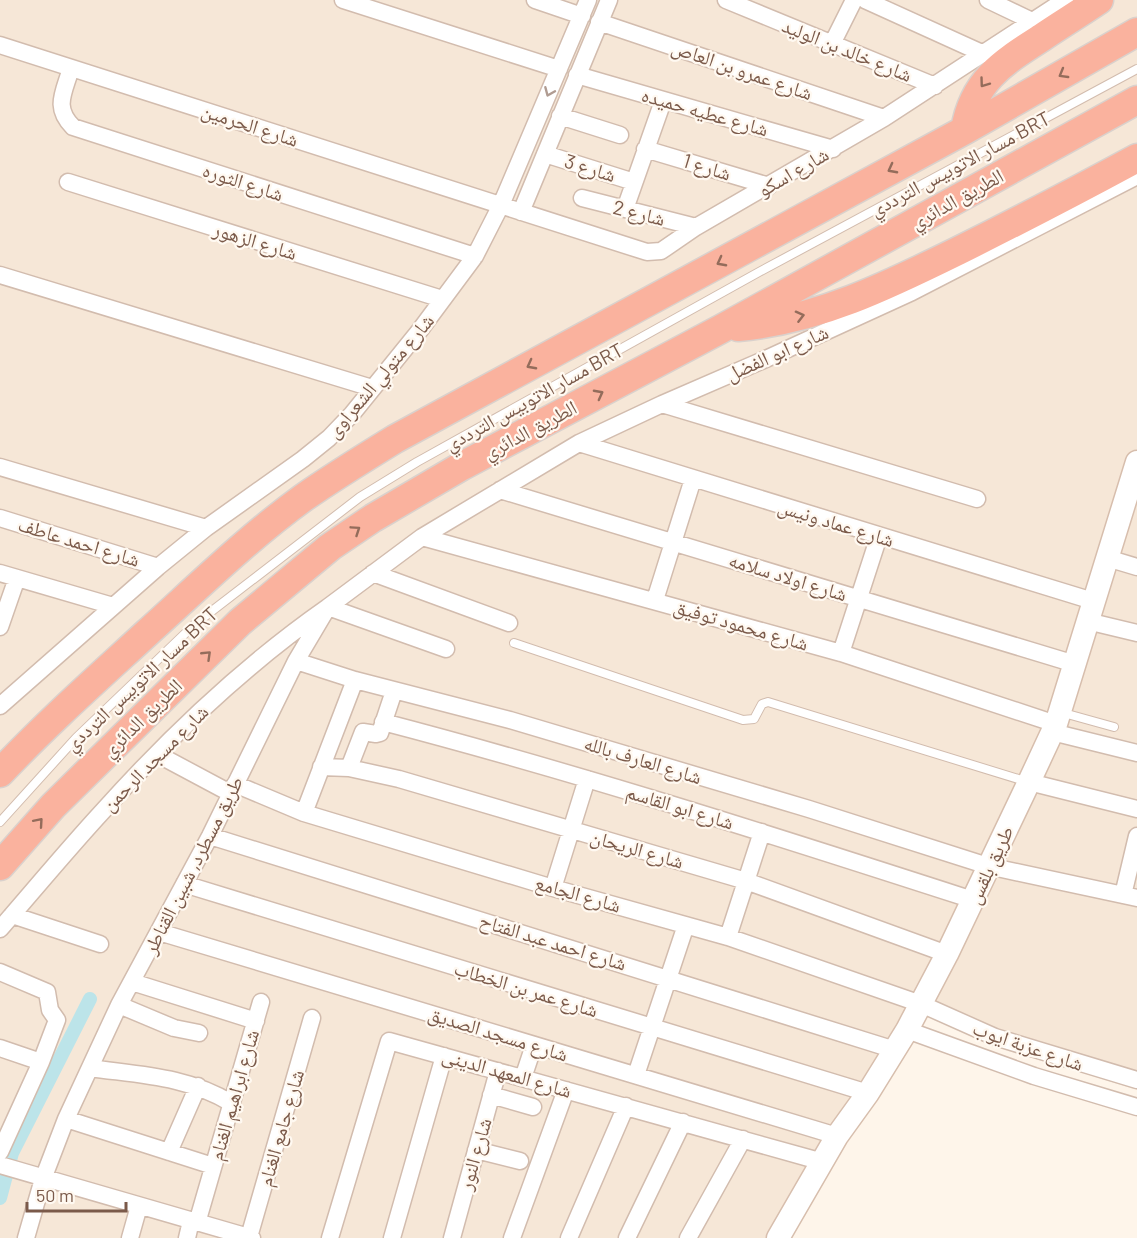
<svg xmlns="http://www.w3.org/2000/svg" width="1137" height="1238" font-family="Barlow,'Noto Naskh Arabic',sans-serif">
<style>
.residential{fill:#f6e7d7}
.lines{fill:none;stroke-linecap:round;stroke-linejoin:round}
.canal{stroke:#bce4e9;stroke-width:14}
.lane-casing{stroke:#d2bcae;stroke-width:10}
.street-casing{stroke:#d2bcae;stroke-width:19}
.secondary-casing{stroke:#d7bead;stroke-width:25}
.highway-casing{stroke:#dad1cc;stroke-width:31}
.lane{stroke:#fff;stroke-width:8}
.street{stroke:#fff;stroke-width:16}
.secondary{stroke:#fff;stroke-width:22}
.highway{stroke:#fab29e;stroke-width:28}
.oneway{stroke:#946c5b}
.oneway2{stroke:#b09c92}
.labels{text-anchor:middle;stroke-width:4.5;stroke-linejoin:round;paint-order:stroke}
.street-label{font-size:20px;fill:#7b5a4a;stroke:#fff9f1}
</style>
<rect width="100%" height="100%" fill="#fef5ea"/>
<path class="residential" d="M0 0H1137V1090L988 1043 920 1013 780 1238H0Z"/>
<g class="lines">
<path class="canal" d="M0 1198 12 1153 90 999"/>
<g class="lane-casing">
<path id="lane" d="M514 643 743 720 754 719 762 704 768 702 1028 782
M1060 712 1114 727
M0 822 76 738 195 624 360 497 417 462 759 272 1137 69"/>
</g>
<g class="street-casing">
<path id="street" d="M343 0 559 69
M535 0 582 16
M726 0 935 86
M865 0 984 54
M988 0 1032 21
M599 22 884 118
M832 44 854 0
M0 45 647 252 661 251 696 227 884 118 1065 0
M71 68C64 93 53 107 73 127L475 256
M577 75 833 149
M560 116 620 135
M645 149 769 186
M545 154 634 182
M68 182 442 299
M582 198 696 227
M625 209 663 101
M521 212 609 0
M0 275 372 388
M662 404 977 499
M579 443 1093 601
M0 467 206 528
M500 490 1075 664
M0 518 158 567
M422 537 841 653 1056 724
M1107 558 1137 567
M0 573 113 606
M373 573 509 623
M655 600 693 479
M1087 621 1137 633
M0 627 17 578
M841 653 879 536
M296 661 355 680 510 720 809 809 988 866 1137 898
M0 706 158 567 206 528 303 459 329 438 352 414 420 330 475 256 501 205 588 0
M383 722C582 774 778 837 973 900
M1052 732 1137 753
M157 754 230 793
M321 767 349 768 399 779 746 881 947 954
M349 768 363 732 376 734 380 733 394 691
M1029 782 1137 809
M235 784 304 813 553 888 728 937 921 1004 995 1037 1137 1080
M304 813 355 680
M210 836 895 1050
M184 884 868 1093
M553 888 587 779
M1123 895 1137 836
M12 915 100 944
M0 929C34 890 67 850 102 812 170 736 245 665 328 607L446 649
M159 932 837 1136
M728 937 762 832
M0 972 47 992 50 1010 57 1020 41 1062 0 1152
M132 982 256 1021
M119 1005 174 1028 199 1033
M907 1030 1034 1076 1137 1107
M0 1048 41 1062
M90 1068C139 1075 187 1076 231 1103
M636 1075 686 925
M523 1078 534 1045
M491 1095 533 1107
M66 1119 213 1166
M476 1150 520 1161
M169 1152 198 1086
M0 1165 252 1238
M197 1223 261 1002
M249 1237 312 1018
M26 1238 43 1179 66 1119 119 1005 210 836 296 661 328 607 422 537 579 443 662 404 768 358 912 292 1137 176
M130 1238 139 1206
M187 1238 191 1221
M330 1238 389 1041 823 1162
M392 1238 444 1056
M452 1238 498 1071
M512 1238 566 1090
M569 1238 626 1106
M627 1238 683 1122
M688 1238 743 1139"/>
</g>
<g class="secondary-casing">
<path id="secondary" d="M778 1238 837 1136 868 1093 907 1030 947 954 1029 782 1056 724 1137 462"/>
</g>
<g class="highway-casing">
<path id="highway" d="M965 130C973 81 1002 63 1041 38 1060 25 1080 13 1099 0
M738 327C818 320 887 286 958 251 1018 221 1078 190 1137 158
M0 773C47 723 98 678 148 632 199 586 248 538 303 498 333 477 364 458 395 439L965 130 1137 32
M0 866 53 806 240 622 330 547 373 518 462 466 721 329 1137 100"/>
</g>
<use href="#lane" class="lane"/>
<use href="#street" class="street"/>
<use href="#secondary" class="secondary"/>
<use href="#highway" class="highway"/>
</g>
<defs><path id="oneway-chevron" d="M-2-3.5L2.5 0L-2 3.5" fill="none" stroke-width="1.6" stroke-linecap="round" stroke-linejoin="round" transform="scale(1.5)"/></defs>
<g class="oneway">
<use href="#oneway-chevron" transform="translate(1063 74) rotate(150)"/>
<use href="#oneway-chevron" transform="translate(984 83) rotate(126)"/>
<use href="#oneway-chevron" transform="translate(892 169) rotate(152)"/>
<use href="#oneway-chevron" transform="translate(721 262) rotate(152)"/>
<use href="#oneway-chevron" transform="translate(800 316) rotate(-14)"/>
<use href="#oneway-chevron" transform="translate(531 365) rotate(152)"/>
<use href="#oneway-chevron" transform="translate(599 394) rotate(-28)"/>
<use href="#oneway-chevron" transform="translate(356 530) rotate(-34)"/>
<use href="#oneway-chevron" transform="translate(207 655) rotate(-44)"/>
<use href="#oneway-chevron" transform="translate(39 822) rotate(-49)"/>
</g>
<use class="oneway2" href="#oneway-chevron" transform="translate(549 92) rotate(113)"/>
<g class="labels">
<g class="street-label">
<text transform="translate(847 50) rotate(22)" y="7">شارع خالد بن الوليد</text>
<text transform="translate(742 70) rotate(19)" y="7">شارع عمرو بن العاص</text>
<text transform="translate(705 112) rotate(16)" y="7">شارع عطيه حميده</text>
<text transform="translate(250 125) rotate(18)" y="7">شارع الحرمين</text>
<text transform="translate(960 164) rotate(-28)" y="7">مسار الاتوبيس الترددي BRT</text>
<text transform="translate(707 167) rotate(17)" y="7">شارع 1</text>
<text transform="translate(590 168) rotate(17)" y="7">شارع 3</text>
<text transform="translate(793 172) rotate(-30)" y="7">شارع اسكو</text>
<text transform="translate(243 182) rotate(18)" y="7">شارع الثوره</text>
<text transform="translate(957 199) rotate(-29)" y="7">الطريق الدائري</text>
<text transform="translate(639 213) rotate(14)" y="7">شارع 2</text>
<text transform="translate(255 241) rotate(17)" y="7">شارع الزهور</text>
<text transform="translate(777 353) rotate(-24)" y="7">شارع ابو الفضل</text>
<text transform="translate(380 376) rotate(-50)" y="7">شارع متولي الشعراوى</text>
<text transform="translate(534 397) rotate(-29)" y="7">مسار الاتوبيس الترددي BRT</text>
<text transform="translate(530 430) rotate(-28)" y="7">الطريق الدائري</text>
<text transform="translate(836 523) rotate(17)" y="7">شارع عماد ونيس</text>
<text transform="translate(79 542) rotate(17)" y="7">شارع احمد عاطف</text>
<text transform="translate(788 577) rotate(17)" y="7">شارع اولاد سلامه</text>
<text transform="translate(741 625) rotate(16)" y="7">شارع محمود توفيق</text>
<text transform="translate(141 679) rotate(-43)" y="7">مسار الاتوبيس الترددي BRT</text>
<text transform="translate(142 718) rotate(-44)" y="7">الطريق الدائري</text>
<text transform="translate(155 758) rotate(-45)" y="7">شارع مسجد الرحمن</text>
<text transform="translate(643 760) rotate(17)" y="7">شارع العارف بالله</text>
<text transform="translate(680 807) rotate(17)" y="7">شارع ابو القاسم</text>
<text transform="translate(637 849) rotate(16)" y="7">شارع الريحان</text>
<text transform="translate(193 865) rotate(-63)" y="7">طريق مسطرد, شبين القناطر</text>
<text transform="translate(990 865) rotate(-65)" y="7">طريق بلقس</text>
<text transform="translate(578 894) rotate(16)" y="7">شارع الجامع</text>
<text transform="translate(553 942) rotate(17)" y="7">شارع احمد عبد الفتاح</text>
<text transform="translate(526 989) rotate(17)" y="7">شارع عمر بن الخطاب</text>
<text transform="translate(498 1034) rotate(17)" y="7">شارع مسجد الصديق</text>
<text transform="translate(1028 1046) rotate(19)" y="7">شارع عزبة ايوب</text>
<text transform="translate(507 1073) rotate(16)" y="7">شارع المعهد الدينى</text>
<text transform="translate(234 1095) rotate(-74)" y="7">شارع ابراهيم الغنام</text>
<text transform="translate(281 1128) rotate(-74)" y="7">شارع جامع الغنام</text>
<text transform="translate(475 1154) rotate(-74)" y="7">شارع النور</text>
</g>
</g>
<path d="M27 1202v9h99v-9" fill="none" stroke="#7b5a4a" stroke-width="3"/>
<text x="36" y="1202" font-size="18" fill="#7b5a4a" stroke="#fff9f1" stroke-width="4.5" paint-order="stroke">50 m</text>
</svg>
